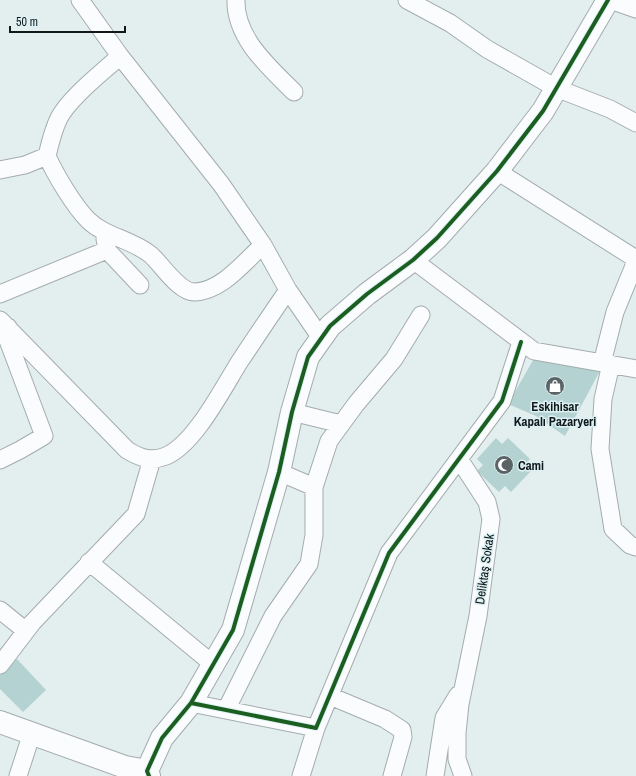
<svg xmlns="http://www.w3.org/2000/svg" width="636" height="776" font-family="'Archivo Narrow',sans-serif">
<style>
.building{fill:#b3d2d1}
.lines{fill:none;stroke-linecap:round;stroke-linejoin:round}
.street-casing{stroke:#a4acae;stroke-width:19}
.secondary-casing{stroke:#a4acae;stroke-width:24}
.street{stroke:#fbfcfd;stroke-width:17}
.secondary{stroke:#fbfcfd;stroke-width:22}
.cycleway-casing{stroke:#ddf1f5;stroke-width:6}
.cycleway{stroke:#1b5e20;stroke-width:4}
.labels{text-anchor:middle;stroke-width:3;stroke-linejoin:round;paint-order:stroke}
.poi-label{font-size:13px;font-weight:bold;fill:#11181a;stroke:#ddf1f5}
.street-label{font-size:13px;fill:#11181a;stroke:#ddf1f5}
</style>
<rect width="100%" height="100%" fill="#e3eeef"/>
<path class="building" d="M536 355 602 367 565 436 536 416 508 404Z
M496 438 502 444 508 438 530 459 525 465 531 471 511 492 505 486 499 492 477 471 483 465 477 459Z
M17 659 46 690 23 712 0 689V675Z"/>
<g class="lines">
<g class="street-casing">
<path id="street" d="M80 0 120 56 221 184 263 245 288 290 321 338
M236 0C235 38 269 67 294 92
M407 0 450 23 487 49 556 88 610 109 636 123
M610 0 636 9
M120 56C103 72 70 97 59 118 53 130 50 143 47 156 55 174 74 206 88 220 105 237 132 239 151 255 162 265 179 292 194 292 221 292 244 262 263 245
M0 170 25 165 47 156
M497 171 636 259
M105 239 107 250 140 285
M413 260 534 351 636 369
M0 294 107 250
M0 320 127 450C140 458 151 462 166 456 195 444 224 386 240 361 256 337 272 313 288 290
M602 363 615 312 636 261
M611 364 603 399 600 449 613 529 630 545 636 547
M292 412 341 424
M459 459 487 502 491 519 478 616 460 704 457 733V759L463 776
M0 460 20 450 44 436 6 335 8 327
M279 472 314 487
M89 562 214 665
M0 610 26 631
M0 665 32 623 136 514 152 459
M330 696 385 719 402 730 403 737 392 776
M191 703 316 728 389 553 502 401 521 342
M226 710 273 616 309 564 314 535V487L329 441 356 404 394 359 421 315
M18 776 32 733
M301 776 316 728
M435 776 444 718 458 695"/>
</g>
<g class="secondary-casing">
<path id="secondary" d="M0 722 125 767 147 771
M149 776 147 771 162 738 191 703 233 630 279 472 292 412 308 357 330 326 367 294 413 260 437 238 497 171 543 111 608 0"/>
</g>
<use href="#street" class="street"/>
<use href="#secondary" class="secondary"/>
<g class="cycleway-casing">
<path id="cycleway" d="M191 703 316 728 389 553 502 401 521 342
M149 776 147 771 162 738 191 703 233 630 279 472 292 412 308 357 330 326 367 294 413 260 437 238 497 171 543 111 608 0"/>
</g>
<use href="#cycleway" class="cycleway"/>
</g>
<defs>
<g id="shop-disc" transform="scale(1)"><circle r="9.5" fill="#5a6365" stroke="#ddf1f5"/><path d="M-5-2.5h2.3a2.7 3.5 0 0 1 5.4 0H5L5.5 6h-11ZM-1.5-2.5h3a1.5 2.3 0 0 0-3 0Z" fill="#fff"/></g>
<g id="mosque-disc" transform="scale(1)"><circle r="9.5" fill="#5a6365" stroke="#ddf1f5"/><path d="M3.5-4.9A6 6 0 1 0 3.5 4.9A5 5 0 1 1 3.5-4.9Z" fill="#fff"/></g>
</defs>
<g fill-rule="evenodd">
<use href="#shop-disc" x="555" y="386"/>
<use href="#mosque-disc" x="504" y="465"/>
</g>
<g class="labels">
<g class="poi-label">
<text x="555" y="411">Eskihisar<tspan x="555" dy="15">Kapalı Pazaryeri</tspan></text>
<text x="518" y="470" text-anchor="start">Cami</text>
</g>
<g class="street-label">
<text transform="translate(484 569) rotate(-82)" y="5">Deliktaş Sokak</text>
</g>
</g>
<path d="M10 26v6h115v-6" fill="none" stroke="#11181a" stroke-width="2"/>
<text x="16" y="26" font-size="12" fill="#11181a" stroke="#ddf1f5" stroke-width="3" paint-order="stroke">50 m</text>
</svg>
